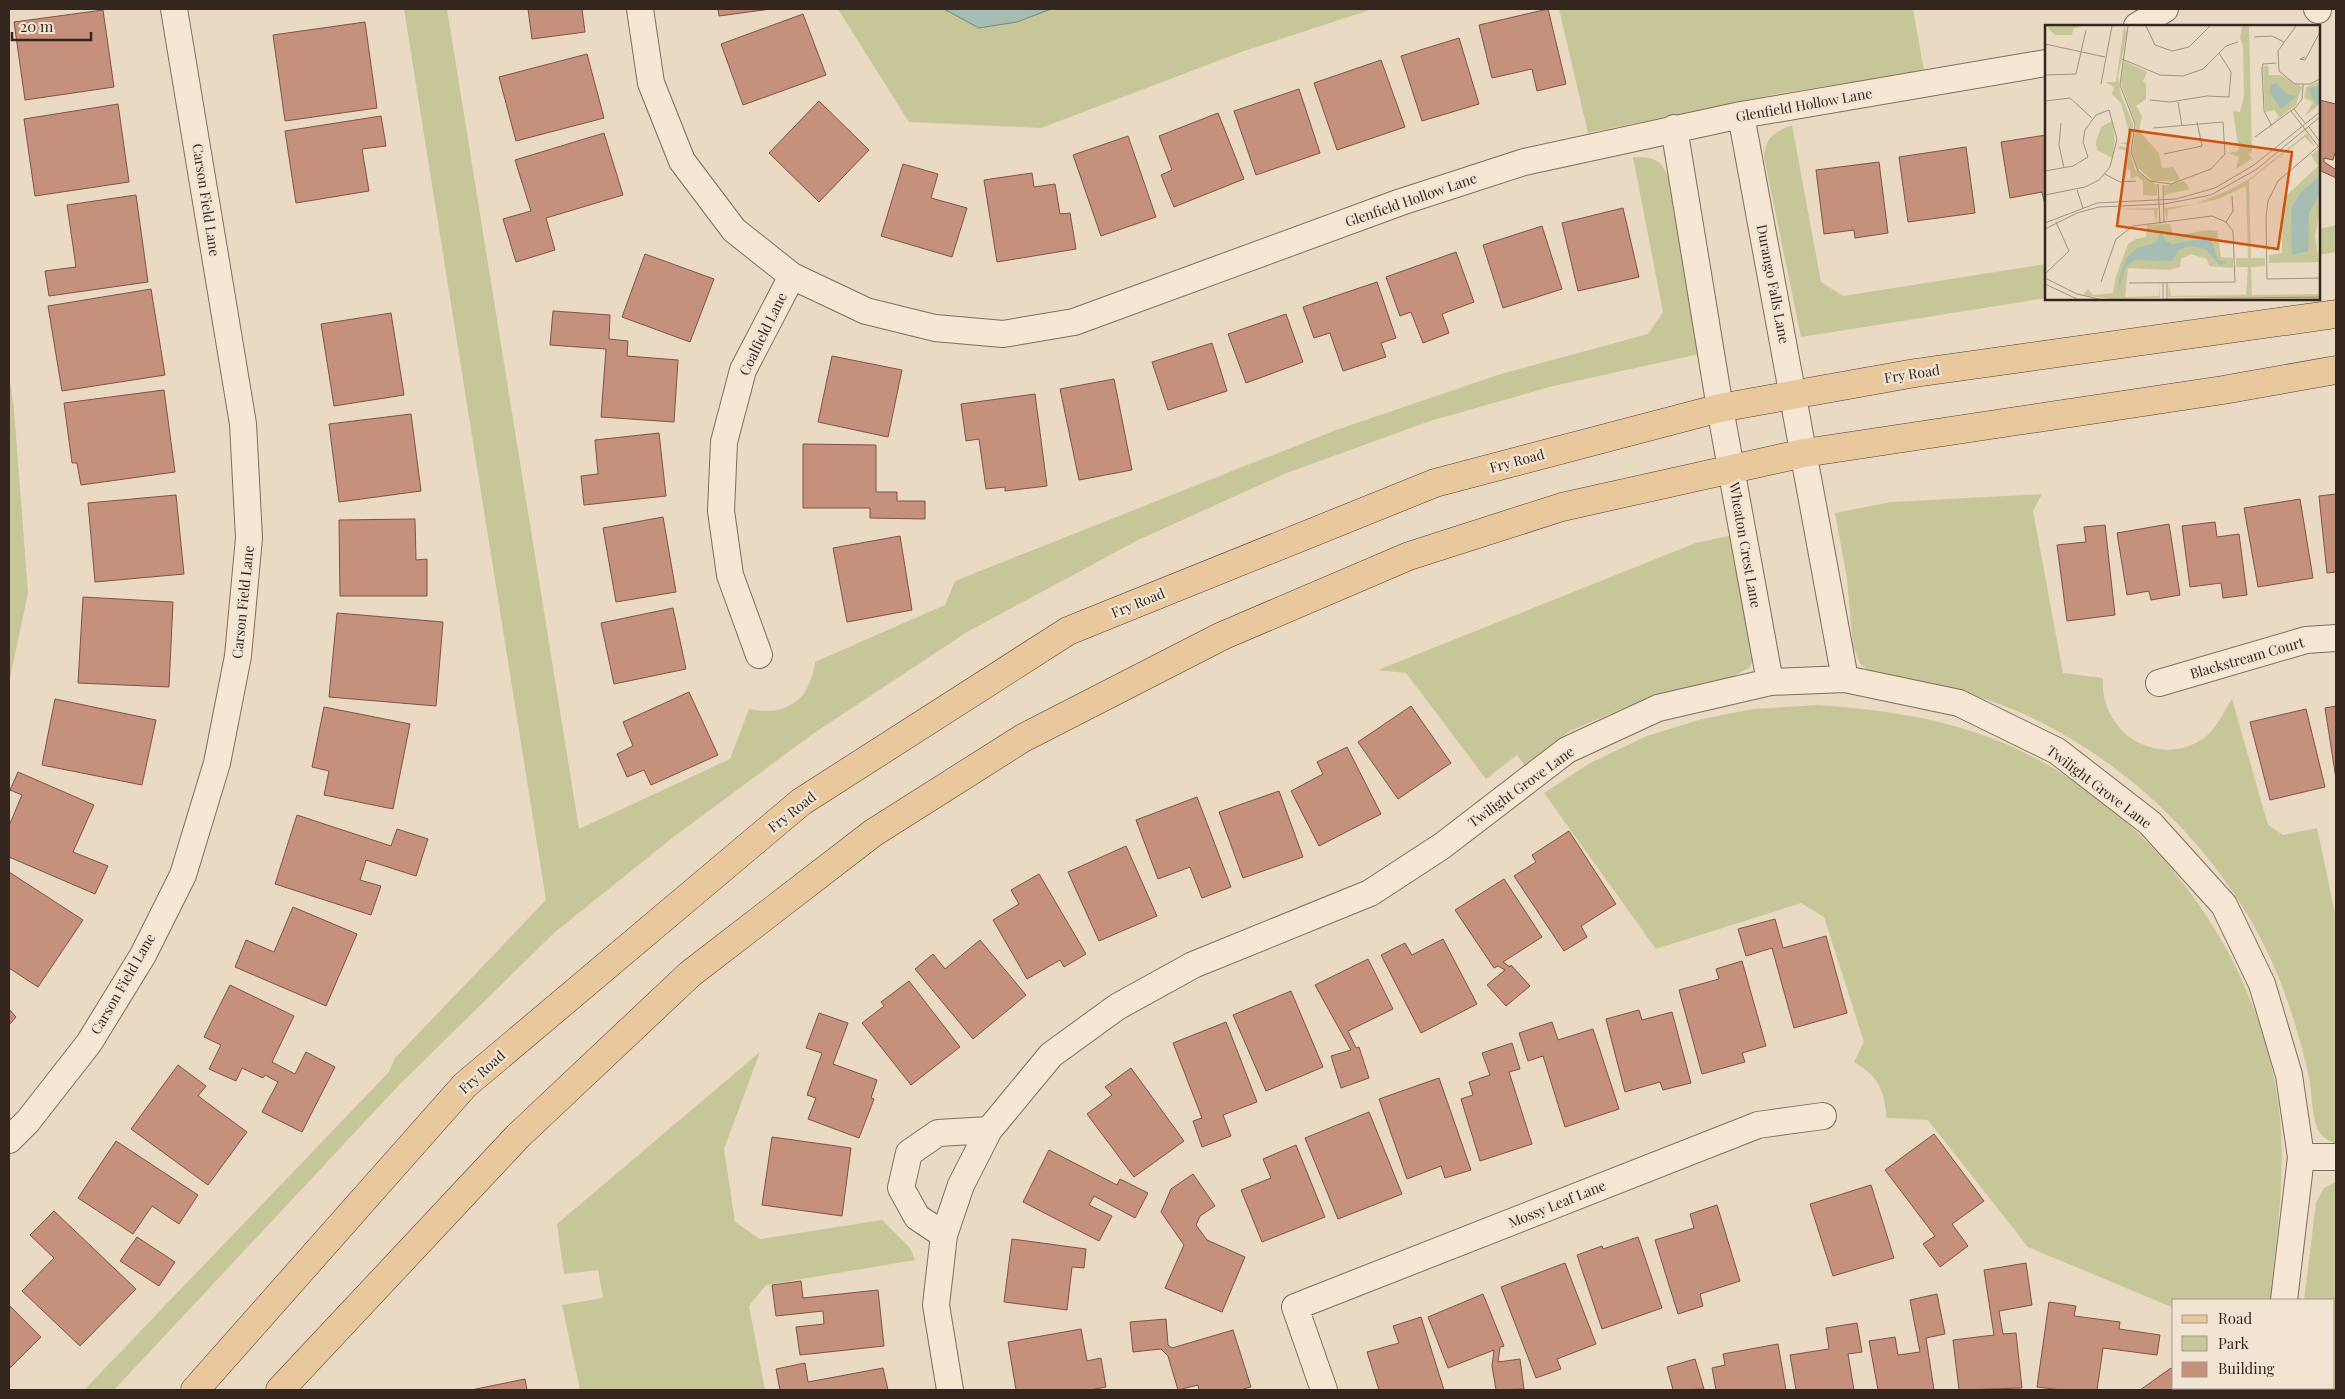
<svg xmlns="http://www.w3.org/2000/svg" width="2345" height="1399" font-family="'Playfair Display',serif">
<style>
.green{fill:#c7c698}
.water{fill:#a5bdb3;stroke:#6d8a7f}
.building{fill:#c5907c;stroke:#805343}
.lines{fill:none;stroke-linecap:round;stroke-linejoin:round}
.minor-casing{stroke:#836b5b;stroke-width:28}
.major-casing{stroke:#513a2f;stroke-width:29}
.minor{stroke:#f6e7d5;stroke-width:26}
.major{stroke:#eac89e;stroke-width:28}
.labels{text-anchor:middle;stroke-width:4.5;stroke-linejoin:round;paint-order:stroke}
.street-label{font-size:14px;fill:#34261e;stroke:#f2e4d2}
.inset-road{fill:none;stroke:#a19181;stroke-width:1}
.view{fill:#cd510f;fill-opacity:0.15;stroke:#cd510f;stroke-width:2.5}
.inset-edge{fill:none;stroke:#34261e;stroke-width:2.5}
</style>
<rect width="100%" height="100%" fill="#ead9c3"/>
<path class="green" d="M404 9H447L579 829 730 759 749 709C787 717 810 700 815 662L945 605 955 581 1336 430 1501 374 1648 334 1663 312 1633 157C1658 156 1663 162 1671 185L1704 353 1553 386 1430 421 1284 474 1138 540 967 632 814 733 671 839 555 932 399 1085 114 1390H84L389 1072 395 1058 546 900Z
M838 9H1373L1244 51 1041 128 909 122Z
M1559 9H1913L1924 71 1781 93 1588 133Z
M1792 125 1821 282 1843 296 2046 264V298L1801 337 1764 157C1766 136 1774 133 1792 125Z
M2336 225V252L2319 255V229Z
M9 374 14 410 28 593 9 682Z
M2042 494 2033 511 2063 673 2103 678C2099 732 2156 769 2203 739 2216 730 2224 711 2232 699L2268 825 2283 835 2317 828 2336 918V1144C2329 1141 2320 1136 2317 1128 2312 1114 2312 1097 2310 1083 2303 1048 2292 1011 2279 978 2231 859 2129 758 2012 709 1966 690 1918 682 1870 672L1860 664 1853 646 1847 579 1835 513 1892 502Z
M1738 534 1756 654 1749 668 1732 677 1647 698 1570 731 1524 765 1517 755 1486 779 1406 673 1378 670 1696 543Z
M1818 705C1874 709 1929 716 1983 735 2133 789 2249 933 2276 1089 2289 1159 2277 1230 2270 1300H2174V1308L2028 1247 1928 1120 1887 1118C1883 1088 1880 1078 1854 1062L1864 1042 1824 917 1801 903 1656 949 1544 793 1590 763 1647 736 1702 719 1754 709Z
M760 1052 724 1149 735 1222 760 1239 882 1220 910 1248 915 1260 766 1285 749 1306 765 1390H580L562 1305 603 1298 598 1270 564 1274 557 1224Z
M2336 1182V1390H2301L2300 1388H2334V1300H2304L2316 1203 2324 1188Z"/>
<path class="water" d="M944 9H1051L1017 22 979 28Z"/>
<path class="building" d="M528 9H582L585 32 532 39Z
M718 9H771L719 16Z
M1548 9 1566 84 1537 91 1532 69 1492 78 1479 25Z
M103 10 114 87 25 100 14 22Z
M803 14 826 75 743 105 721 44Z
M365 22 377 108 285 121 273 35Z
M1459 38 1479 104 1422 121 1401 56Z
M587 54 604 118 516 141 499 77Z
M1381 60 1405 127 1337 150 1314 83Z
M1299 89 1320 153 1256 175 1234 111Z
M2319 100 2336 104V149L2333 160 2324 158V162L2335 169 2336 166V178L2319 170Z
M819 101 869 150 819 202 769 153Z
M118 104 129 182 35 196 24 119Z
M1218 113 1244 179 1174 207 1161 175 1172 170 1159 136Z
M381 116 386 146 362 149 369 191 296 203 285 131Z
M604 133 623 195 546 218 555 250 516 262 503 219 531 211 515 160Z
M2046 135V209L2042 192 2010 198 2001 142Z
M1128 136 1156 217 1101 236 1073 155Z
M1966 147 1975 213 1908 222 1899 157Z
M1879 162 1888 233 1855 238 1854 230 1824 234 1816 170Z
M903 164 938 174 931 198 967 208 952 257 881 236Z
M1032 173 1034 187 1055 184 1060 214 1070 213 1076 249 997 262 984 180Z
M136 195 148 282 49 296 45 271 76 267 67 205Z
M1623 208 1639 277 1578 291 1562 223Z
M1542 226 1562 289 1503 308 1483 245Z
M1456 252 1474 302 1442 314 1449 333 1423 343 1411 312 1400 316 1386 277Z
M645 254 714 279 690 342 622 317Z
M1377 282 1396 338 1381 343 1386 357 1343 371 1330 333 1314 338 1303 307Z
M151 289 165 375 62 391 48 306Z
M553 311 610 315 609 339 628 341 627 356 678 360 674 422 601 417 606 349 550 345Z
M391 313 404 395 334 406 321 324Z
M1286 314 1303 362 1246 383 1228 334Z
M1212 343 1227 391 1168 410 1152 362Z
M832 356 902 370 888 437 818 422Z
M1114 379 1132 470 1079 480 1060 389Z
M164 390 175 472 81 485 77 463H72L64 403Z
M1035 394 1047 486 1005 491V487L986 489 979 439 966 441 961 404Z
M411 414 421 491 339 502 329 424Z
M659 433 666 496 584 505 581 476 598 474 595 440Z
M803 444 876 445V492H897V501H925V519L870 518V508H803Z
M2336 494V572L2327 573 2319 496Z
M176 495 184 574 95 582 88 503Z
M2300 499 2313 578 2258 587 2244 508Z
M663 517 676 592 616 602 603 528Z
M415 519 416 560 427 559V596H340L339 520Z
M2215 522 2217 537 2239 534 2247 595 2223 598 2221 583 2190 587 2182 526Z
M2169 524 2180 595 2151 600 2149 591 2127 595 2117 533Z
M2105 525 2115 615 2067 621 2057 545 2086 542 2084 527Z
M900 536 912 610 847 622 833 548Z
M83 597 173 602 169 687 78 683Z
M673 608 686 669 614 684 601 623Z
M337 613 443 622 436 706 329 697Z
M689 692 718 755 651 785 644 770 627 777 617 754 633 746 623 722Z
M55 699 156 720 142 785 42 765Z
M1411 706 1451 763 1398 799 1358 742Z
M2336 706V779L2325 708Z
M324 707 410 724 393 809 324 795 329 771 312 767Z
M2306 709 2325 787 2270 800 2250 722Z
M1347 747 1381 814 1319 846 1291 791 1323 774 1317 762Z
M18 772 94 805 73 852 108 866 95 894 9 857V826L22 795 10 790Z
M1279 791 1303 857 1243 878 1219 812Z
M1197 797 1231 887 1202 898 1190 867 1158 879 1136 820Z
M297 815 391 846 397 829 428 839 416 876 366 860 360 880 381 886 371 915 275 884Z
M1569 831 1616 904 1581 926 1587 937 1564 951 1514 876 1536 862 1532 855Z
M1126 846 1157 916 1099 941 1068 872Z
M9 872 83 920 38 987 9 968Z
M1039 874 1086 954 1064 967 1060 960 1027 979 993 920 1019 904 1011 890Z
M1504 879 1542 937 1503 962 1510 967 1511 965 1530 986 1506 1006 1487 985 1505 970 1498 966 1494 968 1455 910Z
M293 907 357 934 326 1006 235 967 246 940 274 952Z
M1775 919 1783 948 1826 936 1847 1013 1794 1028 1772 948 1746 956 1738 929Z
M1443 939 1477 1004 1421 1033 1381 955 1405 943 1412 955Z
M980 940 1026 995 973 1039 915 969 933 954 945 969Z
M1368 959 1393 1009 1348 1031 1356 1048 1359 1047 1369 1078 1341 1088 1331 1056 1351 1050 1315 985Z
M1742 961 1766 1046 1742 1053 1745 1062 1702 1074 1679 990 1719 979 1716 969Z
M909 981 960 1047 911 1085 862 1023 884 1006 881 1002Z
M230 985 294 1016 272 1062 295 1074 306 1052 335 1067 302 1132 262 1112 278 1082 265 1075 263 1078 242 1068 236 1081 209 1069 221 1045 204 1037Z
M1291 991 1323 1067 1266 1091 1233 1015Z
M9 1009 16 1017 9 1025Z
M1639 1010 1642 1020 1672 1012 1691 1083 1663 1090 1660 1082 1625 1092 1606 1019Z
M819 1013 848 1023 833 1064 877 1080 871 1098 874 1099 859 1138 808 1119 816 1098 807 1095 822 1053 806 1048Z
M1226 1022 1257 1102 1223 1115 1231 1136 1202 1147 1193 1121 1202 1118 1173 1043Z
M1552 1022 1558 1040 1593 1029 1619 1109 1565 1127 1543 1056 1528 1061 1519 1033Z
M1512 1043 1520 1069 1509 1072 1532 1144 1480 1161 1461 1099 1473 1095 1469 1082 1490 1075 1482 1053Z
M178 1065 206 1086 198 1096 247 1132 208 1185 131 1129Z
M1131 1068 1184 1141 1134 1177 1087 1114 1112 1095 1105 1087Z
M1439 1078 1471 1170 1445 1178 1441 1166 1407 1179 1379 1099Z
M1369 1112 1402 1194 1338 1219 1305 1138Z
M1934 1134 1984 1201 1952 1224 1968 1246 1940 1267 1923 1244 1935 1236 1885 1170Z
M772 1137 851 1148 842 1216 762 1205Z
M116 1141 198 1195 179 1224 152 1206 133 1234 78 1198Z
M1296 1145 1325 1217 1262 1242 1241 1190 1271 1178 1263 1159Z
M1049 1150 1117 1185 1120 1179 1148 1193 1135 1218 1094 1196 1089 1205 1112 1216 1099 1241 1023 1202Z
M1193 1174 1215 1206 1200 1216 1196 1225 1207 1240 1245 1257 1222 1312 1165 1288 1184 1245 1161 1212 1171 1189Z
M1871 1185 1894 1258 1833 1276 1810 1204Z
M1717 1205 1740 1281 1700 1294 1703 1306 1678 1314 1655 1240 1694 1228 1690 1214Z
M54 1211 136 1289 80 1346 22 1291 54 1258 30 1235Z
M137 1237 175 1262 159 1286 120 1261Z
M1638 1237 1662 1308 1602 1329 1577 1255 1602 1246 1603 1249Z
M1012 1239 1086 1249 1084 1268 1072 1267 1067 1310 1004 1302Z
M1565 1263 1596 1344 1557 1359 1561 1369 1536 1378 1501 1287Z
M2026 1263 2032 1305 1999 1311 2003 1334 2016 1333 2022 1388 1959 1390 1953 1340 1994 1335 1984 1270Z
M801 1281 803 1298 878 1290 884 1346 800 1355 796 1327 824 1324 823 1311 776 1316 772 1285Z
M1483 1294 1504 1346 1500 1347 1498 1362 1520 1359 1524 1389 1496 1390 1492 1366 1494 1350 1448 1368 1428 1317Z
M1937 1294 1945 1334 1926 1338 1934 1390H1878L1869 1341 1895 1337 1898 1355 1920 1352 1910 1300Z
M2049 1302 2076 1306 2074 1316 2120 1322 2119 1329 2160 1335 2157 1355 2103 1348 2097 1390H2062L2037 1387Z
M9 1305 41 1337 9 1369Z
M1421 1317 1444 1390H1379L1367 1352 1399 1343 1393 1326Z
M1166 1319 1168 1345 1172 1348 1233 1330 1251 1387 1240 1390H1199L1198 1385 1178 1390 1168 1356 1161 1349 1133 1352 1130 1322Z
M1857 1323 1862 1352 1848 1354 1854 1390H1796L1790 1355 1829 1349 1826 1328Z
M1081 1329 1087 1361 1101 1358 1106 1387 1090 1390H1016L1008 1342Z
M1778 1344 1786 1390H1716L1712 1368 1725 1365 1723 1354Z
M1695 1359 1704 1389 1673 1390 1667 1367Z
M805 1363 808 1382 883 1368 888 1390H780L776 1369Z
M2171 1368 2174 1372V1388H2182V1390H2140Z
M525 1379 527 1390H471Z"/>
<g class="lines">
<g class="minor-casing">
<path id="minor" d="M640 9 651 83 682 161 734 230 792 276 866 311 935 328 1003 334 1074 322 1401 202 1524 162 1741 115 2046 63
M2317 9 2318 10
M2137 26 2165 9
M1741 115 1845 679
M1674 128 1720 408 1770 682
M759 655 730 575 721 511 724 442 743 370 792 276
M2159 683 2306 640 2336 638
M9 1140 28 1121 89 1043 143 955 183 875 217 763 238 656 249 538 243 424 174 9
M2301 1157H2336
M944 1235 917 1217 901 1188 909 1153 938 1133 989 1130
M2283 1388V1390
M950 1390 936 1305 944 1235 961 1185 989 1130 1051 1055 1117 1007 1193 965 1370 893 1442 846 1567 750 1658 708 1770 682 1845 679 1959 703 2057 751 2150 823 2224 905 2262 984 2289 1075 2301 1157 2284 1300
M1324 1390 1295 1307 1758 1125 1823 1116"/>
</g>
<g class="major-casing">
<path id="major" d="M195 1390 465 1085 801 802 1068 631 1435 483 1720 408 1915 373 2336 314
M280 1390 518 1136 690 974 873 833 1023 738 1222 636 1409 556 1562 507 1804 453 2223 390 2336 370"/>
</g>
<use href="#minor" class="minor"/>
<use href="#major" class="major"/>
</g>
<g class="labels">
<g class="street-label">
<text transform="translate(1804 105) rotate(-10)" y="5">Glenfield Hollow Lane</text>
<text transform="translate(206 200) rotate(81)" y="5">Carson Field Lane</text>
<text transform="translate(1411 200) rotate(-19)" y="5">Glenfield Hollow Lane</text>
<text transform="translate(1773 284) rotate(79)" y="5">Durango Falls Lane</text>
<text transform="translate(763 334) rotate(-64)" y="5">Coalfield Lane</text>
<text transform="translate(1912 374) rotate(-9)" y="5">Fry Road</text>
<text transform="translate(1517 461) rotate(-15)" y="5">Fry Road</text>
<text transform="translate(1745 545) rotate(80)" y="5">Wheaton Crest Lane</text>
<text transform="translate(243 602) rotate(-84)" y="5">Carson Field Lane</text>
<text transform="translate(1138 603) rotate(-22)" y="5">Fry Road</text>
<text transform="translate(2247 658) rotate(-16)" y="5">Blackstream Court</text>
<text transform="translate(1521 787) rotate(-36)" y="5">Twilight Grove Lane</text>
<text transform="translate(2099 787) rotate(37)" y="5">Twilight Grove Lane</text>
<text transform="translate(792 812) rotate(-38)" y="5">Fry Road</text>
<text transform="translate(123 984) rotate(-60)" y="5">Carson Field Lane</text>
<text transform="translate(482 1072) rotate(-42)" y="5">Fry Road</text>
<text transform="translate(1557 1204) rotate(-22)" y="5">Mossy Leaf Lane</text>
</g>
</g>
<g transform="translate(2045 25)">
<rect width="275" height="275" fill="#ead9c3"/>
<path d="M1 1H37L28 4 27 10H10ZM79 1 82 8 73 52 76 70 88 99 86 118 82 120 74 118 82 117 85 111 76 78 67 69 69 62 60 57H71ZM197 1H204L207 128 204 129 207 134 191 144 194 132 183 128 194 126 188 86 195 87 199 71 198 20 195 13ZM79 36 102 47 98 56 101 59V74L91 81 97 91 94 106 114 128 117 143 128 142 135 154 131 156H108L92 142 87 127 91 100 76 58ZM223 40 224 50H235L257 62 251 80 227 98 234 91 229 85 220 87 218 42ZM275 56V79L260 91 268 77 259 73 261 62ZM67 96 70 116 67 133 52 125 51 117 56 102ZM262 108 270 122 260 112 204 156 206 233H220V241L206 242 207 270 275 269V274L123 272 124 259 126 271 201 270 203 242H191V233H203L201 161 173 174 123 185 122 197 119 183 150 179 184 165 204 154ZM75 121 84 123 90 145 112 160V171L98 170V157L92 151 86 154 85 145 82 144 83 126 73 124ZM275 123V186L270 211 274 237 224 238V230L237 228V183L241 171 273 141 266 130ZM139 156 145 164 119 170V161ZM113 183 111 198 109 185 64 184ZM125 199 128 211 163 205 172 206 176 232 188 233V243L164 241 162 234 146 229 136 234 135 242 124 245 83 243 80 272 114 271 115 259V273L66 274 38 270 43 264 48 270 68 268 71 251 83 219 91 214 101 212 102 200Z" fill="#c7c698"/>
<path d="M231 58 242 69 252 71 236 84 224 67 226 60ZM275 60V78L271 79 263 64ZM275 151V169L264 188 263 226 247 230 246 184 255 168ZM116 207 120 215 127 219 166 212 172 234 183 238 175 240 160 224 147 221 135 224 127 236 90 235 80 243 73 269 75 250 82 232 92 223 110 218Z" fill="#a5bdb3"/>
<path class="inset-road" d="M83 1 75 60 90 99 86 127 93 146 105 156 126 159 166 144 180 129 178 97 108 103M101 1 110 20 127 26 144 22 165 1M251 1 233 26 234 46 250 59H265L275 54M209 12 227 11 239 17M0 19 60 32M260 32 255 34 260 35 275 7M77 34 115 50 138 51 158 44 181 21 193 17M0 50 31 49 41 5M56 59 67 1M105 75 125 77 162 71 184 72 186 47 174 28M0 76 25 73 47 93M133 77 137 101M249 84 260 98M246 86 273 121M16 98 14 120 19 143M227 101 219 86 217 43 218 39 231 38M264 102 275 117M210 112 251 82 257 74 258 60M275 120 233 156 223 176 221 192 222 254 275 253M119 129 157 121 152 97M0 146 28 141 43 132 38 117 40 105 51 90 64 85 72 114 65 142 54 155 40 162 0 170M60 149 75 157 91 156M113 159 115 199M118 160 119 198M32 165 38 183M181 197 188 186 187 171M0 198 52 178 131 174 170 163 209 140 275 87M0 204 32 188 54 182 119 179 166 170 212 144 275 92M0 249 24 226 11 197M0 253 32 269 54 274M56 257 71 214 88 201 167 191 181 197 188 206 190 257 84 258M118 258V274M122 258V274M0 259 32 274M120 274 275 272"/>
<path class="view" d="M85 105 247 127 233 224 72 201Z"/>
<rect width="275" height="275" class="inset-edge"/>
</g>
<rect width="2345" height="1399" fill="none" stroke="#34261e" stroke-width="20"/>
<rect x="2172" y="1299" width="162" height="90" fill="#f2e4d2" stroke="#a6988a"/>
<rect x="2182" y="1315" width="25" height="8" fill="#eac89e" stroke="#a6988a"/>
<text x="2218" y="1324" font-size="15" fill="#34261e">Road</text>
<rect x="2182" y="1336" width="25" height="15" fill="#c7c698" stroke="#a6988a"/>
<text x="2218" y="1349" font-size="15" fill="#34261e">Park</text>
<rect x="2182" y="1362" width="25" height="15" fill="#c5907c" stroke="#a6988a"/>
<text x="2218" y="1374" font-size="15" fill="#34261e">Building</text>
<path d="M12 32v8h79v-8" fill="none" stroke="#34261e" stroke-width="2.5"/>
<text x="20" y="32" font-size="15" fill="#34261e" stroke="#f2e4d2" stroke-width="4" paint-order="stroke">20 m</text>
</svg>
